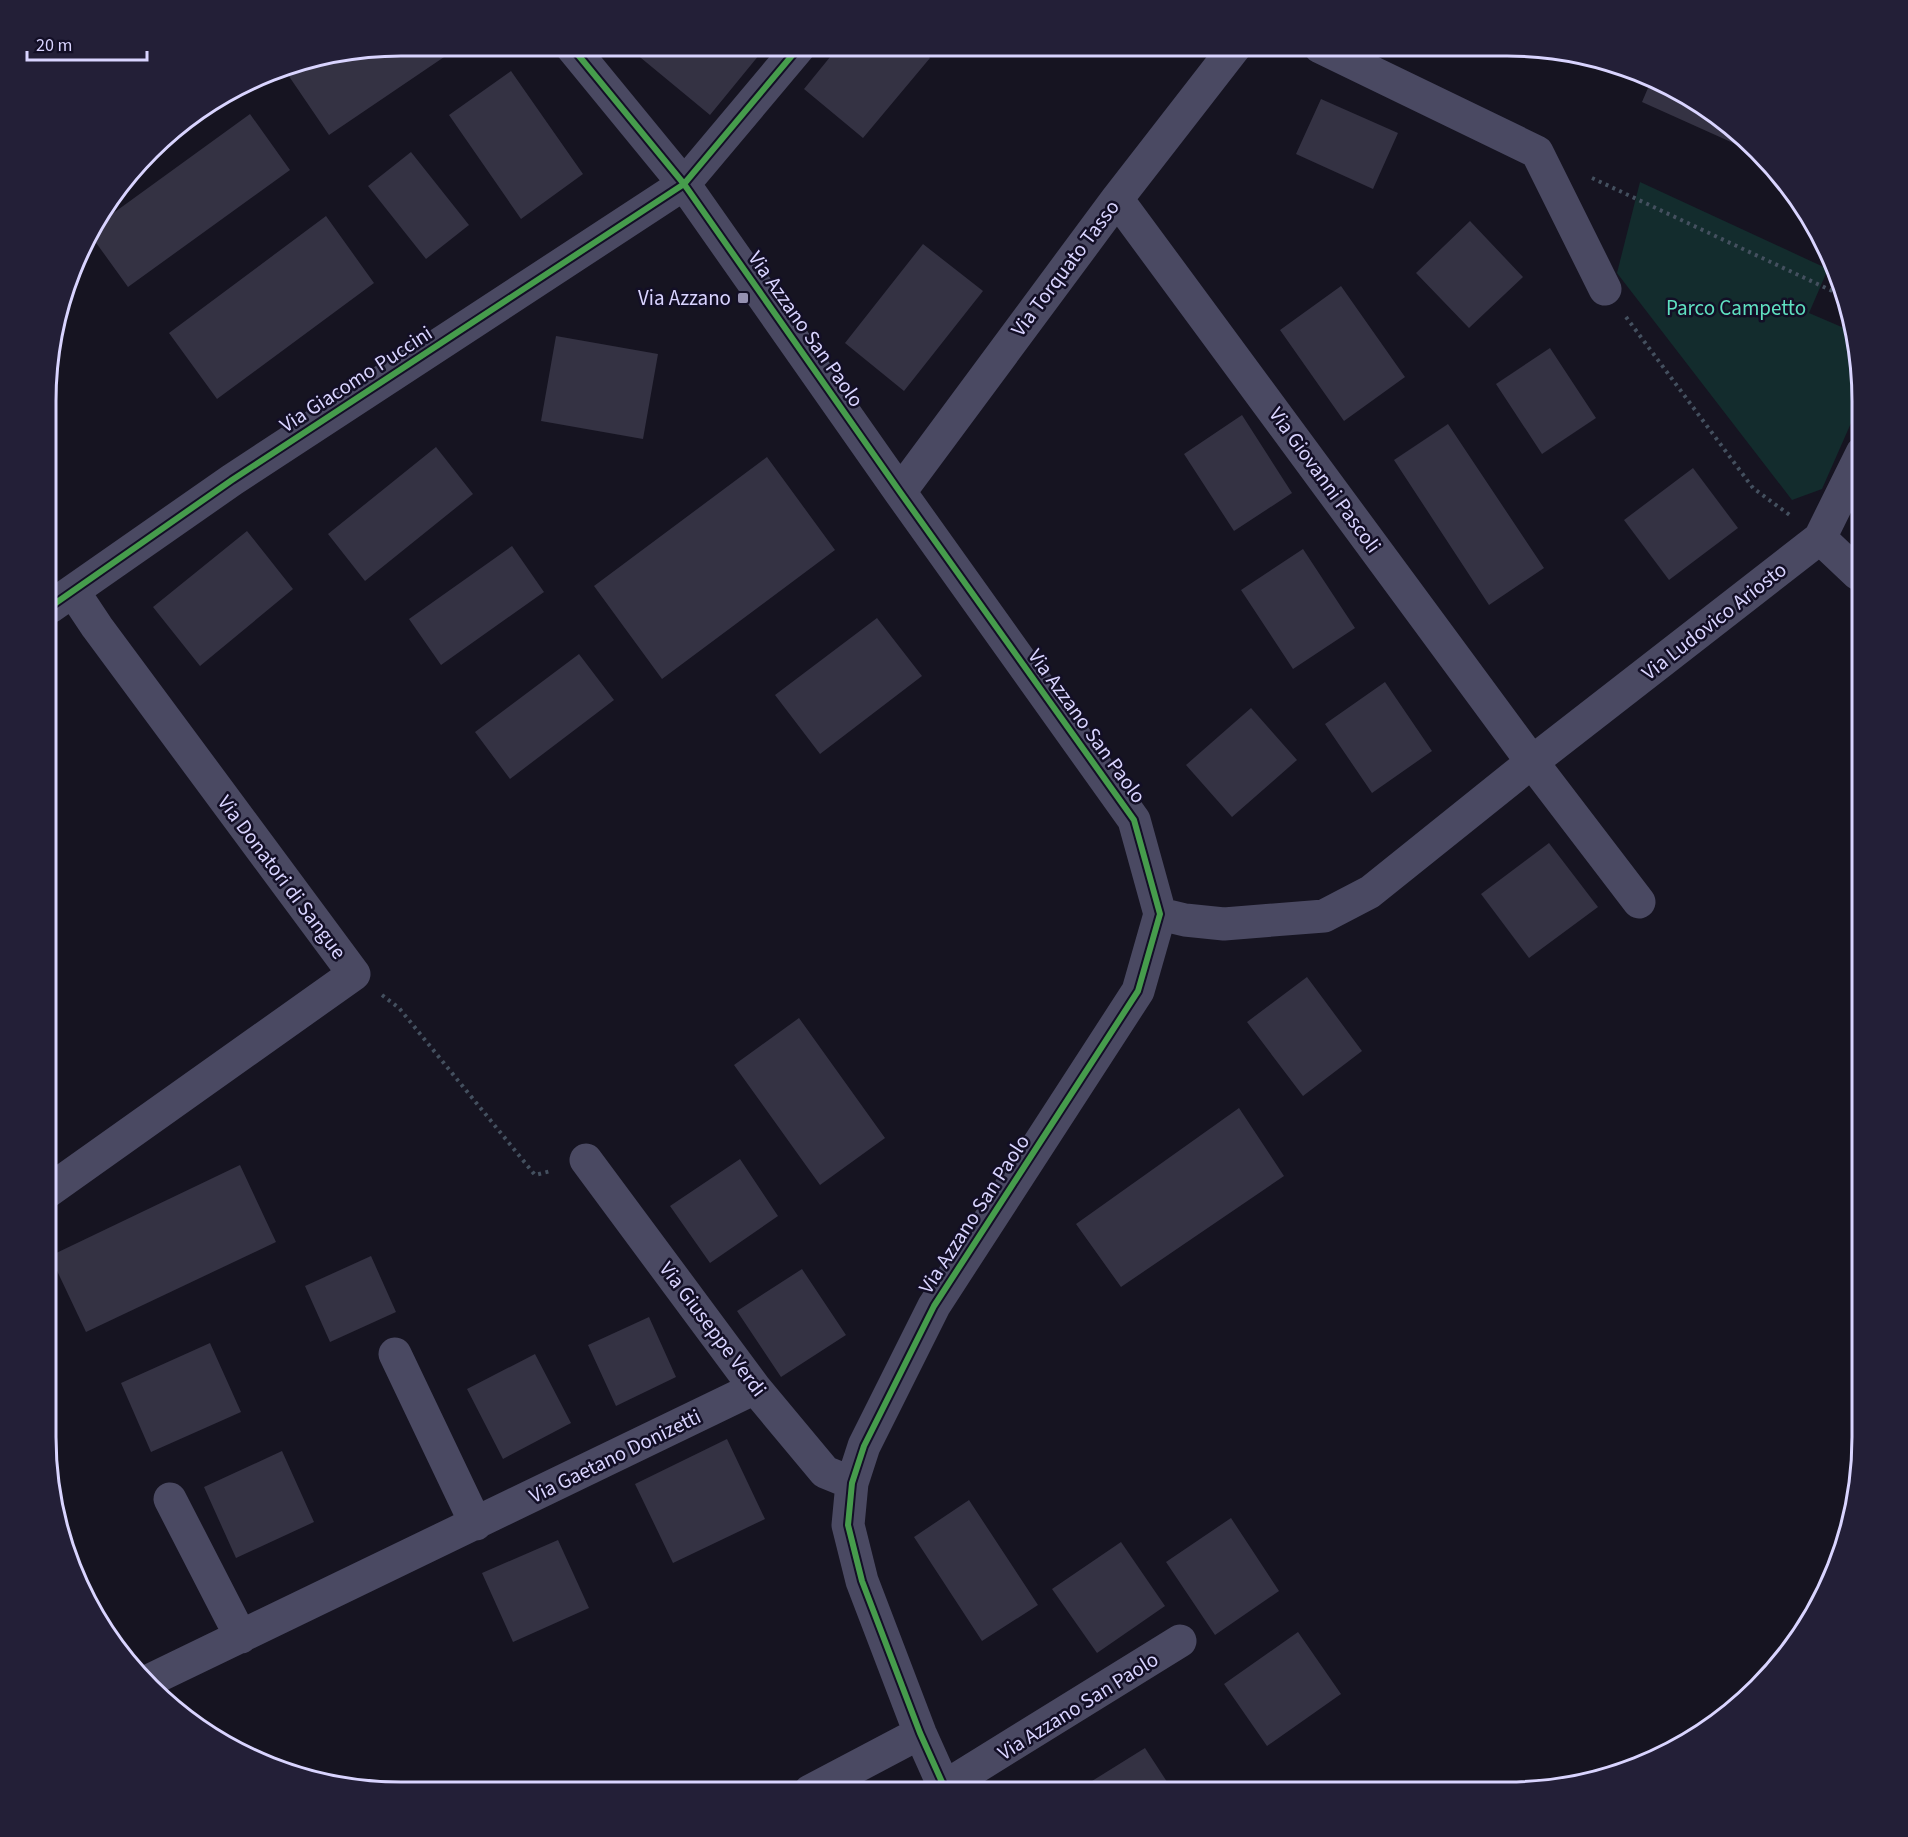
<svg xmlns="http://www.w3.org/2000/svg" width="1908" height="1837" font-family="'Source Sans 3',sans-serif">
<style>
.green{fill:#132c2d}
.building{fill:#343243}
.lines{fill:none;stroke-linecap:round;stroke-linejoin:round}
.path{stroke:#44505f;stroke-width:4;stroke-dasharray:3 4.5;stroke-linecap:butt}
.minor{stroke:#4a4962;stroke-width:33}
.cycleway-casing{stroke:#130f26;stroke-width:10}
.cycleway{stroke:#469c4c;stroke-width:6}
.poi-dot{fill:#9591b1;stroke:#130f26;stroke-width:2}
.labels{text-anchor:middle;stroke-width:5;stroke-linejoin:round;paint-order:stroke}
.street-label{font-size:21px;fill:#d9d4ff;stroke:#130f26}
.poi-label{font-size:21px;fill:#d9d4ff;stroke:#130f26;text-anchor:end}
.park-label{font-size:21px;fill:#5fe0c0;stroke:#130f26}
.rim{fill:none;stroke:#d9d4ff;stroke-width:3}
</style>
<rect width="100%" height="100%" fill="#161421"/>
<path class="green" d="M1640 182 1828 269 1809 313 1851 331 1862 378V398L1822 489 1792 500 1617 273Z"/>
<path class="building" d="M401 45H445L450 53 329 135 282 66 286 64Z
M640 46H759L764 49 710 115 635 53Z
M839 46H917L930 58 863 138 804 89Z
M511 71 583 174 521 219 449 115Z
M1651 81 1685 92 1751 151 1642 102Z
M1321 99 1398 133 1373 189 1296 154Z
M250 114 290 170 128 287 89 233 90 230Z
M411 152 469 225 426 259 368 186Z
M326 216 374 283 217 399 169 333Z
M1470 221 1523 277 1469 328 1416 273Z
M923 244 983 291 904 391 845 343Z
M1341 286 1405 377 1344 421 1280 330Z
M556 336 658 354 643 439 541 421Z
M1550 348 1596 418 1542 454 1496 384Z
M1242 415 1292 493 1234 531 1184 454Z
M1448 424 1544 568 1489 605 1394 460Z
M436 447 473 494 365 581 328 534Z
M767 457 835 550 662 679 594 586Z
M1693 468 1738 528 1669 580 1624 520Z
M247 531 293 589 200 666 153 607Z
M512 546 544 592 441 665 409 619Z
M1303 549 1355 628 1293 669 1241 590Z
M877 618 922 676 820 754 775 695Z
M579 654 614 700 510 779 475 732Z
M1385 682 1432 751 1372 793 1325 724Z
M1251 708 1297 760 1232 817 1186 765Z
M1549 843 1598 907 1529 958 1481 894Z
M1307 977 1362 1051 1303 1096 1247 1022Z
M799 1018 885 1138 820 1185 734 1065Z
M1239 1108 1284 1176 1121 1287 1076 1224Z
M740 1159 778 1216 710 1263 670 1206Z
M240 1165 276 1242 86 1332 50 1256Z
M371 1256 396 1312 330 1342 305 1286Z
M802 1269 846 1335 781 1377 737 1311Z
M649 1317 676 1377 616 1406 588 1345Z
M210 1343 241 1412 151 1452 121 1383Z
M535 1354 571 1423 503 1459 467 1389Z
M727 1439 765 1519 673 1563 635 1484Z
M282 1451 314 1522 236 1558 204 1487Z
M969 1500 1038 1605 982 1641 914 1537Z
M1231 1518 1279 1591 1215 1635 1166 1562Z
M558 1540 589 1608 513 1642 482 1573Z
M1121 1542 1165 1606 1097 1653 1052 1589Z
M1298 1632 1341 1694 1267 1746 1224 1684Z
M1145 1748 1173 1791H1076Z"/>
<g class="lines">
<path class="path" d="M1592 178 1843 296
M1626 317 1753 488 1791 516
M382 995 399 1008 535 1175 551 1171"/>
<path class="minor" d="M570 45 684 184 900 492 1134 820 1160 914 1138 991 934 1306 864 1446 852 1483 848 1525 862 1581 920 1733 946 1791
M1320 47 1537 152 1605 289
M1117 199 1532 762 1639 902
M900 492 1117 199 1235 47
M1820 538 1857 573 1862 576
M50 607 232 480 684 184 800 46
M1160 914 1185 920 1224 924 1324 916 1370 892 1532 762 1820 538 1862 453
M586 1160 755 1388 825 1472 852 1483
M47 1192 354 974 97 627 73 591
M395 1354 476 1524
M170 1499 241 1637
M146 1682 755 1388
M944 1787 1180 1641
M810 1791 920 1733"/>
<g class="cycleway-casing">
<path id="cycleway" d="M570 45 684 184 900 492 1134 820 1160 914 1138 991 934 1306 864 1446 852 1483 848 1525 862 1581 920 1733 946 1791
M50 607 232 480 684 184 800 46"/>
</g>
<use href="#cycleway" class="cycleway"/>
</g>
<rect class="poi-dot" x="737" y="292" width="12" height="12" rx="3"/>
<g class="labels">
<g class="street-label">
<text transform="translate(1065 268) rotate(-53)" y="7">Via Torquato Tasso</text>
<text transform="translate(806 329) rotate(55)" y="7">Via Azzano San Paolo</text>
<text transform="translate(356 379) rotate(-33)" y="7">Via Giacomo Puccini</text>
<text transform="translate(1325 480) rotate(54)" y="7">Via Giovanni Pascoli</text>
<text transform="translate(1714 621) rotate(-38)" y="7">Via Ludovico Ariosto</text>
<text transform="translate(1087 726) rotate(54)" y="7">Via Azzano San Paolo</text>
<text transform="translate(282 877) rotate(53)" y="7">Via Donatori di Sangue</text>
<text transform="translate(974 1214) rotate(-57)" y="7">Via Azzano San Paolo</text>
<text transform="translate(713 1329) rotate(53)" y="7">Via Giuseppe Verdi</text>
<text transform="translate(615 1456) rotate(-26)" y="7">Via Gaetano Donizetti</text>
<text transform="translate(1078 1706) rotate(-32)" y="7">Via Azzano San Paolo</text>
</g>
<g class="poi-label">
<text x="731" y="305">Via Azzano</text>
</g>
<g class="park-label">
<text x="1736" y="315">Parco Campetto</text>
</g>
</g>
<path d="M0 0H1908V1837H0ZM401 56H1507A345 345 0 0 1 1852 401V1437A345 345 0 0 1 1507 1782H401A345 345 0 0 1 56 1437V401A345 345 0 0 1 401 56Z" fill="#231f37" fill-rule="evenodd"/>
<path class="rim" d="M401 56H1507A345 345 0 0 1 1852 401V1437A345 345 0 0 1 1507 1782H401A345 345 0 0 1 56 1437V401A345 345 0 0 1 401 56Z"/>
<path d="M27 51v9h120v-9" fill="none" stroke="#d9d4ff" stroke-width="3"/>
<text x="36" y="51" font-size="18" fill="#d9d4ff" stroke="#130f26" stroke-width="4.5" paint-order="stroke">20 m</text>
</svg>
